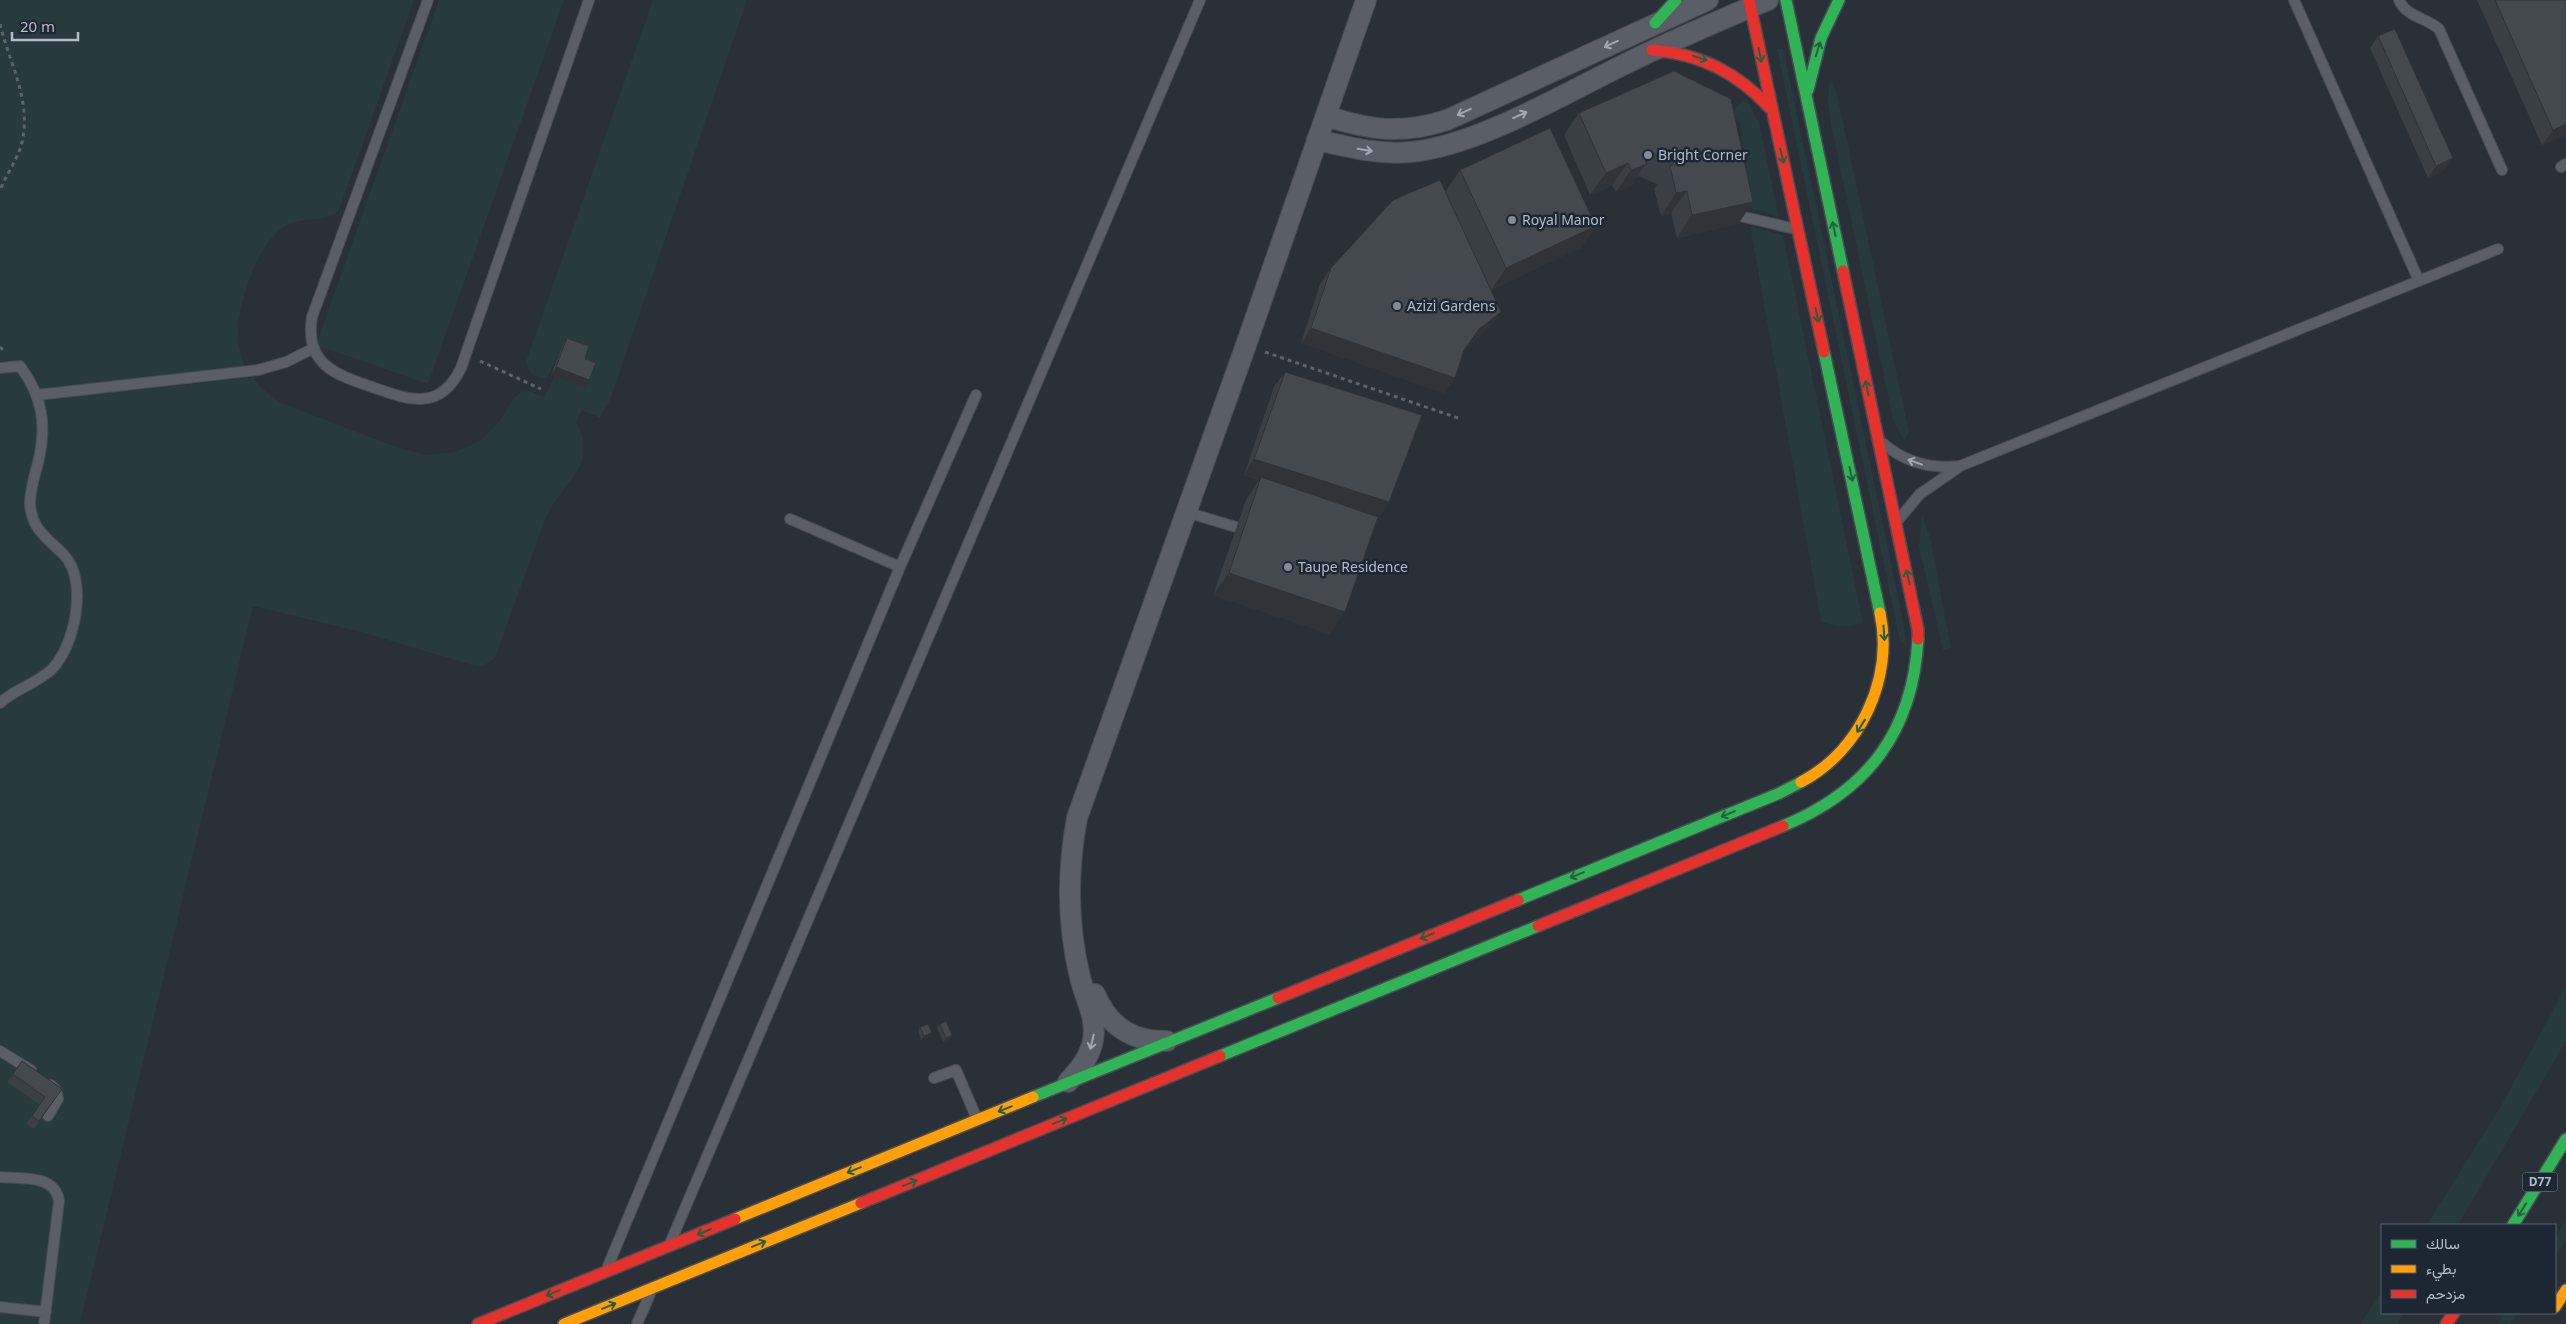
<svg xmlns="http://www.w3.org/2000/svg" width="2566" height="1324" font-family="'Noto Sans',Vazirmatn,sans-serif">
<style>
.green{fill:#273a3e}
.lines{fill:none;stroke-linecap:round;stroke-linejoin:round}
.lane-casing{stroke:#484c53;stroke-width:12}
.street-casing{stroke:#484c53;stroke-width:22}
.fast-casing{stroke:#484c53;stroke-width:14}
.slow-casing{stroke:#484c53;stroke-width:14}
.jam-casing{stroke:#484c53;stroke-width:14}
.path{stroke:#5d636a;stroke-width:3;stroke-dasharray:4 4;stroke-linecap:butt}
.lane{stroke:#5a5e66;stroke-width:10}
.street{stroke:#5a5e66;stroke-width:20}
.fast{stroke:#30b455;stroke-width:11}
.slow{stroke:#ff9f0a;stroke-width:11}
.jam{stroke:#e5322d;stroke-width:11}
.wall{fill:#3a3f45}
.shaded-wall{fill:#303338}
.building{fill:#444950;stroke:#303338}
.oneway{stroke:#a2a9b5}
.oneway2{stroke:#255f41}
.poi-dot{fill:#848b96;stroke:#1d2633;stroke-width:2}
.labels{text-anchor:middle;stroke-width:5;stroke-linejoin:round;paint-order:stroke}
.shield{fill:#1d2633;stroke:#878f9c;stroke-width:1}
.shield-label{font-size:12px;font-weight:bold;fill:#b4bcc9}
.poi-label{font-size:14px;fill:#b4bcc9;stroke:#1d2633;text-anchor:start}
</style>
<rect width="100%" height="100%" fill="#2a3038"/>
<path class="green" d="M0 0H414L339 210C329 222 304 217 289 224 259 238 238 302 238 333 238 345 241 355 245 367L137 379V390L253 377 261 388 281 403 399 448 427 455 455 452 480 441 500 421 513 399 522 391 533 392 544 397 555 376 562 346 547 378C537 380 527 372 526 362L653 0H747L610 400 600 418 582 410 576 422C600 465 563 482 546 517L495 658 483 666H475L361 632 253 606 80 1324H0Z
M439 0H564L428 384 316 345Z
M1783 48 1902 616 1907 646 1900 642 1777 49Z
M1830 78 1837 94 1909 432 1904 440 1893 420 1831 124 1828 101Z
M1746 98 1759 123 1779 217 1751 208 1741 127 1739 121 1730 114Z
M1750 226 1783 235 1863 623C1848 628 1836 628 1821 621Z
M1922 515 1930 537 1951 648 1943 650 1919 547Z
M2566 986V1041L2562 1048 2458 1225H2427L2502 1104Z
M2566 1220V1239L2555 1256V1238Z
M2382 1292V1313H2404L2397 1324H2360Z
M2505 1313H2517L2510 1324H2497Z"/>
<g class="lines">
<g class="lane-casing">
<path id="lane" d="M428 0 312 317C304 364 336 375 372 387 409 400 440 412 461 368L589 0
M2294 0 2419 281
M2399 0C2407 18 2426 17 2439 29L2502 170
M2561 167 2566 164
M1736 215 1795 229
M0 368 20 366C43 397 47 426 38 463 34 477 30 490 30 504 32 531 49 539 65 556 88 582 75 647 51 670 36 684 15 689 0 703
M37 395 258 370 286 362 314 348
M1884 444C1906 463 1932 469 1960 466L2498 249
M1186 512 1236 527
M790 519 900 567
M1899 519 1920 494 1959 467
M0 1051 31 1070
M934 1078 956 1070 977 1119
M48 1116 58 1099 56 1090 51 1085
M0 1177C22 1179 55 1174 59 1201L44 1324
M671 1241 1200 0
M608 1266 900 567 976 395
M0 1307 46 1312
M637 1324 650 1294"/>
</g>
<g class="street-casing">
<path id="street" d="M1326 116C1370 130 1401 135 1447 120L1708 0
M1317 140C1348 147 1378 155 1410 152 1472 147 1557 98 1613 70 1664 44 1715 22 1768 0
M1095 994C1108 1026 1133 1042 1167 1041
M1068 1082C1079 1070 1090 1057 1093 1040 1097 1017 1085 999 1080 977 1067 924 1067 872 1077 818L1246 345 1366 0"/>
</g>
<g class="fast-casing">
<path id="fast" d="M1786 0 1843 271
M1655 23 1676 0
M1808 90 1821 38 1839 0
M1824 352 1880 613
M1783 826C1868 791 1913 731 1918 639
M1518 900 1780 793 1801 782
M1220 1056 1538 926
M1033 1097 1278 998
M2513 1225 2566 1139"/>
</g>
<g class="slow-casing">
<path id="slow" d="M1801 782C1860 751 1894 679 1880 613
M735 1219 1033 1097
M2555 1307 2566 1290
M564 1324 861 1203"/>
</g>
<g class="jam-casing">
<path id="jam" d="M1749 0 1824 352
M1652 50C1701 54 1738 73 1771 109
M1843 271 1918 630V639
M1538 926 1783 826
M1278 998 1518 900
M861 1203 1220 1056
M478 1324 735 1219
M2446 1324 2454 1313"/>
</g>
<path class="path" d="M0 24C10 65 33 103 21 146 16 162 5 176 0 191
M0 347 5 352
M1265 352 1461 419
M480 361 541 389"/>
<use href="#lane" class="lane"/>
<use href="#street" class="street"/>
<use href="#fast" class="fast"/>
<use href="#slow" class="slow"/>
<use href="#jam" class="jam"/>
</g>
<path class="wall" d="M2477 0H2566V135L2542 145Z
M2378 36 2453 158 2444 170 2428 178 2370 48Z
M1579 113 1753 202 1738 224 1677 238 1671 213 1661 216 1654 189 1657 184 1638 176 1631 186 1616 192 1612 185 1590 195 1564 135Z
M1460 170 1596 226 1580 248 1491 290 1490 327 1469 345 1464 351 1455 378 1444 393 1301 343 1320 284 1331 268 1446 191Z
M567 338 585 359 584 388 551 375 562 346Z
M1285 372 1389 502 1378 518 1330 634 1213 595 1246 500 1259 480 1244 475 1274 387Z
M940 1024 952 1035 949 1039 943 1042 937 1028Z
M920 1027 932 1033 929 1037 921 1040 918 1031Z
M22 1061 62 1089 34 1129 26 1124 40 1105 7 1082Z"/>
<path class="shaded-wall" d="M2566 124V135L2542 145 2553 130Z
M1653 153 1631 186 1616 192 1631 170 1644 158Z
M2453 158 2444 170 2428 178 2436 166Z
M1628 163 1612 185 1590 195 1606 173Z
M1687 191 1671 213 1661 216 1676 193Z
M1753 202 1738 224 1677 238 1692 215Z
M1596 226 1580 248 1491 290 1506 268Z
M1501 312 1490 327 1469 345 1454 365 1479 329Z
M1311 328 1455 378 1444 393 1301 343Z
M556 367 589 380 584 388 551 375Z
M1254 459 1389 502 1378 518 1261 477 1259 480 1244 475Z
M1229 573 1345 612 1330 634 1213 595Z
M932 1033 929 1037 921 1040 924 1036Z
M952 1035 949 1039 943 1042 946 1038Z"/>
<path class="building" d="M2495 0H2566V124L2553 130Z
M2395 29 2453 158 2436 166 2378 36Z
M1674 71 1731 99 1753 202 1692 215 1687 191 1676 193 1670 166 1673 165V162L1653 153 1644 158 1647 164 1631 170 1628 163 1606 173 1579 113Z
M1550 128 1596 226 1506 268 1460 170Z
M1440 180 1501 312 1479 329 1464 350 1455 378 1311 328 1331 268 1393 200Z
M567 338 589 346 585 359 596 363 589 380 556 367Z
M1285 372 1422 415 1389 502 1254 459Z
M1261 477 1378 517 1345 612 1229 573Z
M946 1021 952 1035 946 1038 940 1024Z
M928 1024 932 1033 924 1036 920 1027Z
M22 1061 62 1089 39 1121 32 1116 45 1097 13 1074Z"/>
<defs><path id="oneway-shaft" d="M-6 0H5M1.5-3L5.5 0L1.5 3" fill="none" stroke-width="1.6" stroke-linecap="round" stroke-linejoin="round" transform="scale(1.25)"/></defs>
<g class="oneway">
<use href="#oneway-shaft" transform="translate(1611 44) rotate(155)"/>
<use href="#oneway-shaft" transform="translate(1464 112) rotate(155)"/>
<use href="#oneway-shaft" transform="translate(1520 115) rotate(-24)"/>
<use href="#oneway-shaft" transform="translate(1365 150) rotate(9)"/>
<use href="#oneway-shaft" transform="translate(1915 462) rotate(-160)"/>
<use href="#oneway-shaft" transform="translate(1092 1042) rotate(103)"/>
</g>
<g class="oneway2">
<use href="#oneway-shaft" transform="translate(1818 49) rotate(-73)"/>
<use href="#oneway-shaft" transform="translate(1760 55) rotate(79)"/>
<use href="#oneway-shaft" transform="translate(1700 58) rotate(18)"/>
<use href="#oneway-shaft" transform="translate(1782 156) rotate(77)"/>
<use href="#oneway-shaft" transform="translate(1834 229) rotate(-102)"/>
<use href="#oneway-shaft" transform="translate(1817 315) rotate(78)"/>
<use href="#oneway-shaft" transform="translate(1867 388) rotate(-101)"/>
<use href="#oneway-shaft" transform="translate(1851 474) rotate(78)"/>
<use href="#oneway-shaft" transform="translate(1908 577) rotate(-103)"/>
<use href="#oneway-shaft" transform="translate(1884 633) rotate(86)"/>
<use href="#oneway-shaft" transform="translate(1861 726) rotate(122)"/>
<use href="#oneway-shaft" transform="translate(1728 814) rotate(158)"/>
<use href="#oneway-shaft" transform="translate(1577 875) rotate(158)"/>
<use href="#oneway-shaft" transform="translate(1427 936) rotate(158)"/>
<use href="#oneway-shaft" transform="translate(1005 1109) rotate(158)"/>
<use href="#oneway-shaft" transform="translate(1060 1121) rotate(-22)"/>
<use href="#oneway-shaft" transform="translate(854 1170) rotate(158)"/>
<use href="#oneway-shaft" transform="translate(910 1183) rotate(-22)"/>
<use href="#oneway-shaft" transform="translate(2522 1210) rotate(122)"/>
<use href="#oneway-shaft" transform="translate(704 1232) rotate(158)"/>
<use href="#oneway-shaft" transform="translate(759 1244) rotate(-22)"/>
<use href="#oneway-shaft" transform="translate(553 1293) rotate(158)"/>
<use href="#oneway-shaft" transform="translate(609 1306) rotate(-22)"/>
</g>
<g class="poi-dot">
<circle cx="1648" cy="155" r="5"/>
<circle cx="1512" cy="220" r="5"/>
<circle cx="1397" cy="306" r="5"/>
<circle cx="1288" cy="567" r="5"/>
</g>
<g class="labels">
<rect class="shield" x="2522.5" y="1172.5" width="35" height="19" rx="4"/>
<g class="shield-label">
<text x="2540" y="1186">D77</text>
</g>
<g class="poi-label">
<text x="1658" y="160">Bright Corner</text>
<text x="1522" y="225">Royal Manor</text>
<text x="1407" y="311">Azizi Gardens</text>
<text x="1298" y="572">Taupe Residence</text>
</g>
</g>
<rect x="2381" y="1224" width="175" height="90" fill="#1d2633" stroke="#59626f"/>
<rect x="2391" y="1240" width="25" height="8" fill="#30b455" stroke="#59626f"/>
<text x="2426" y="1249" font-size="15" fill="#b4bcc9">سالك</text>
<rect x="2391" y="1265" width="25" height="8" fill="#ff9f0a" stroke="#59626f"/>
<text x="2426" y="1274" font-size="15" fill="#b4bcc9">بطيء</text>
<rect x="2391" y="1290" width="25" height="8" fill="#e5322d" stroke="#59626f"/>
<text x="2426" y="1299" font-size="15" fill="#b4bcc9">مزدحم</text>
<path d="M12 32v8h66v-8" fill="none" stroke="#b4bcc9" stroke-width="2.5"/>
<text x="20" y="32" font-size="15" fill="#b4bcc9" stroke="#1d2633" stroke-width="4" paint-order="stroke">20 m</text>
</svg>
